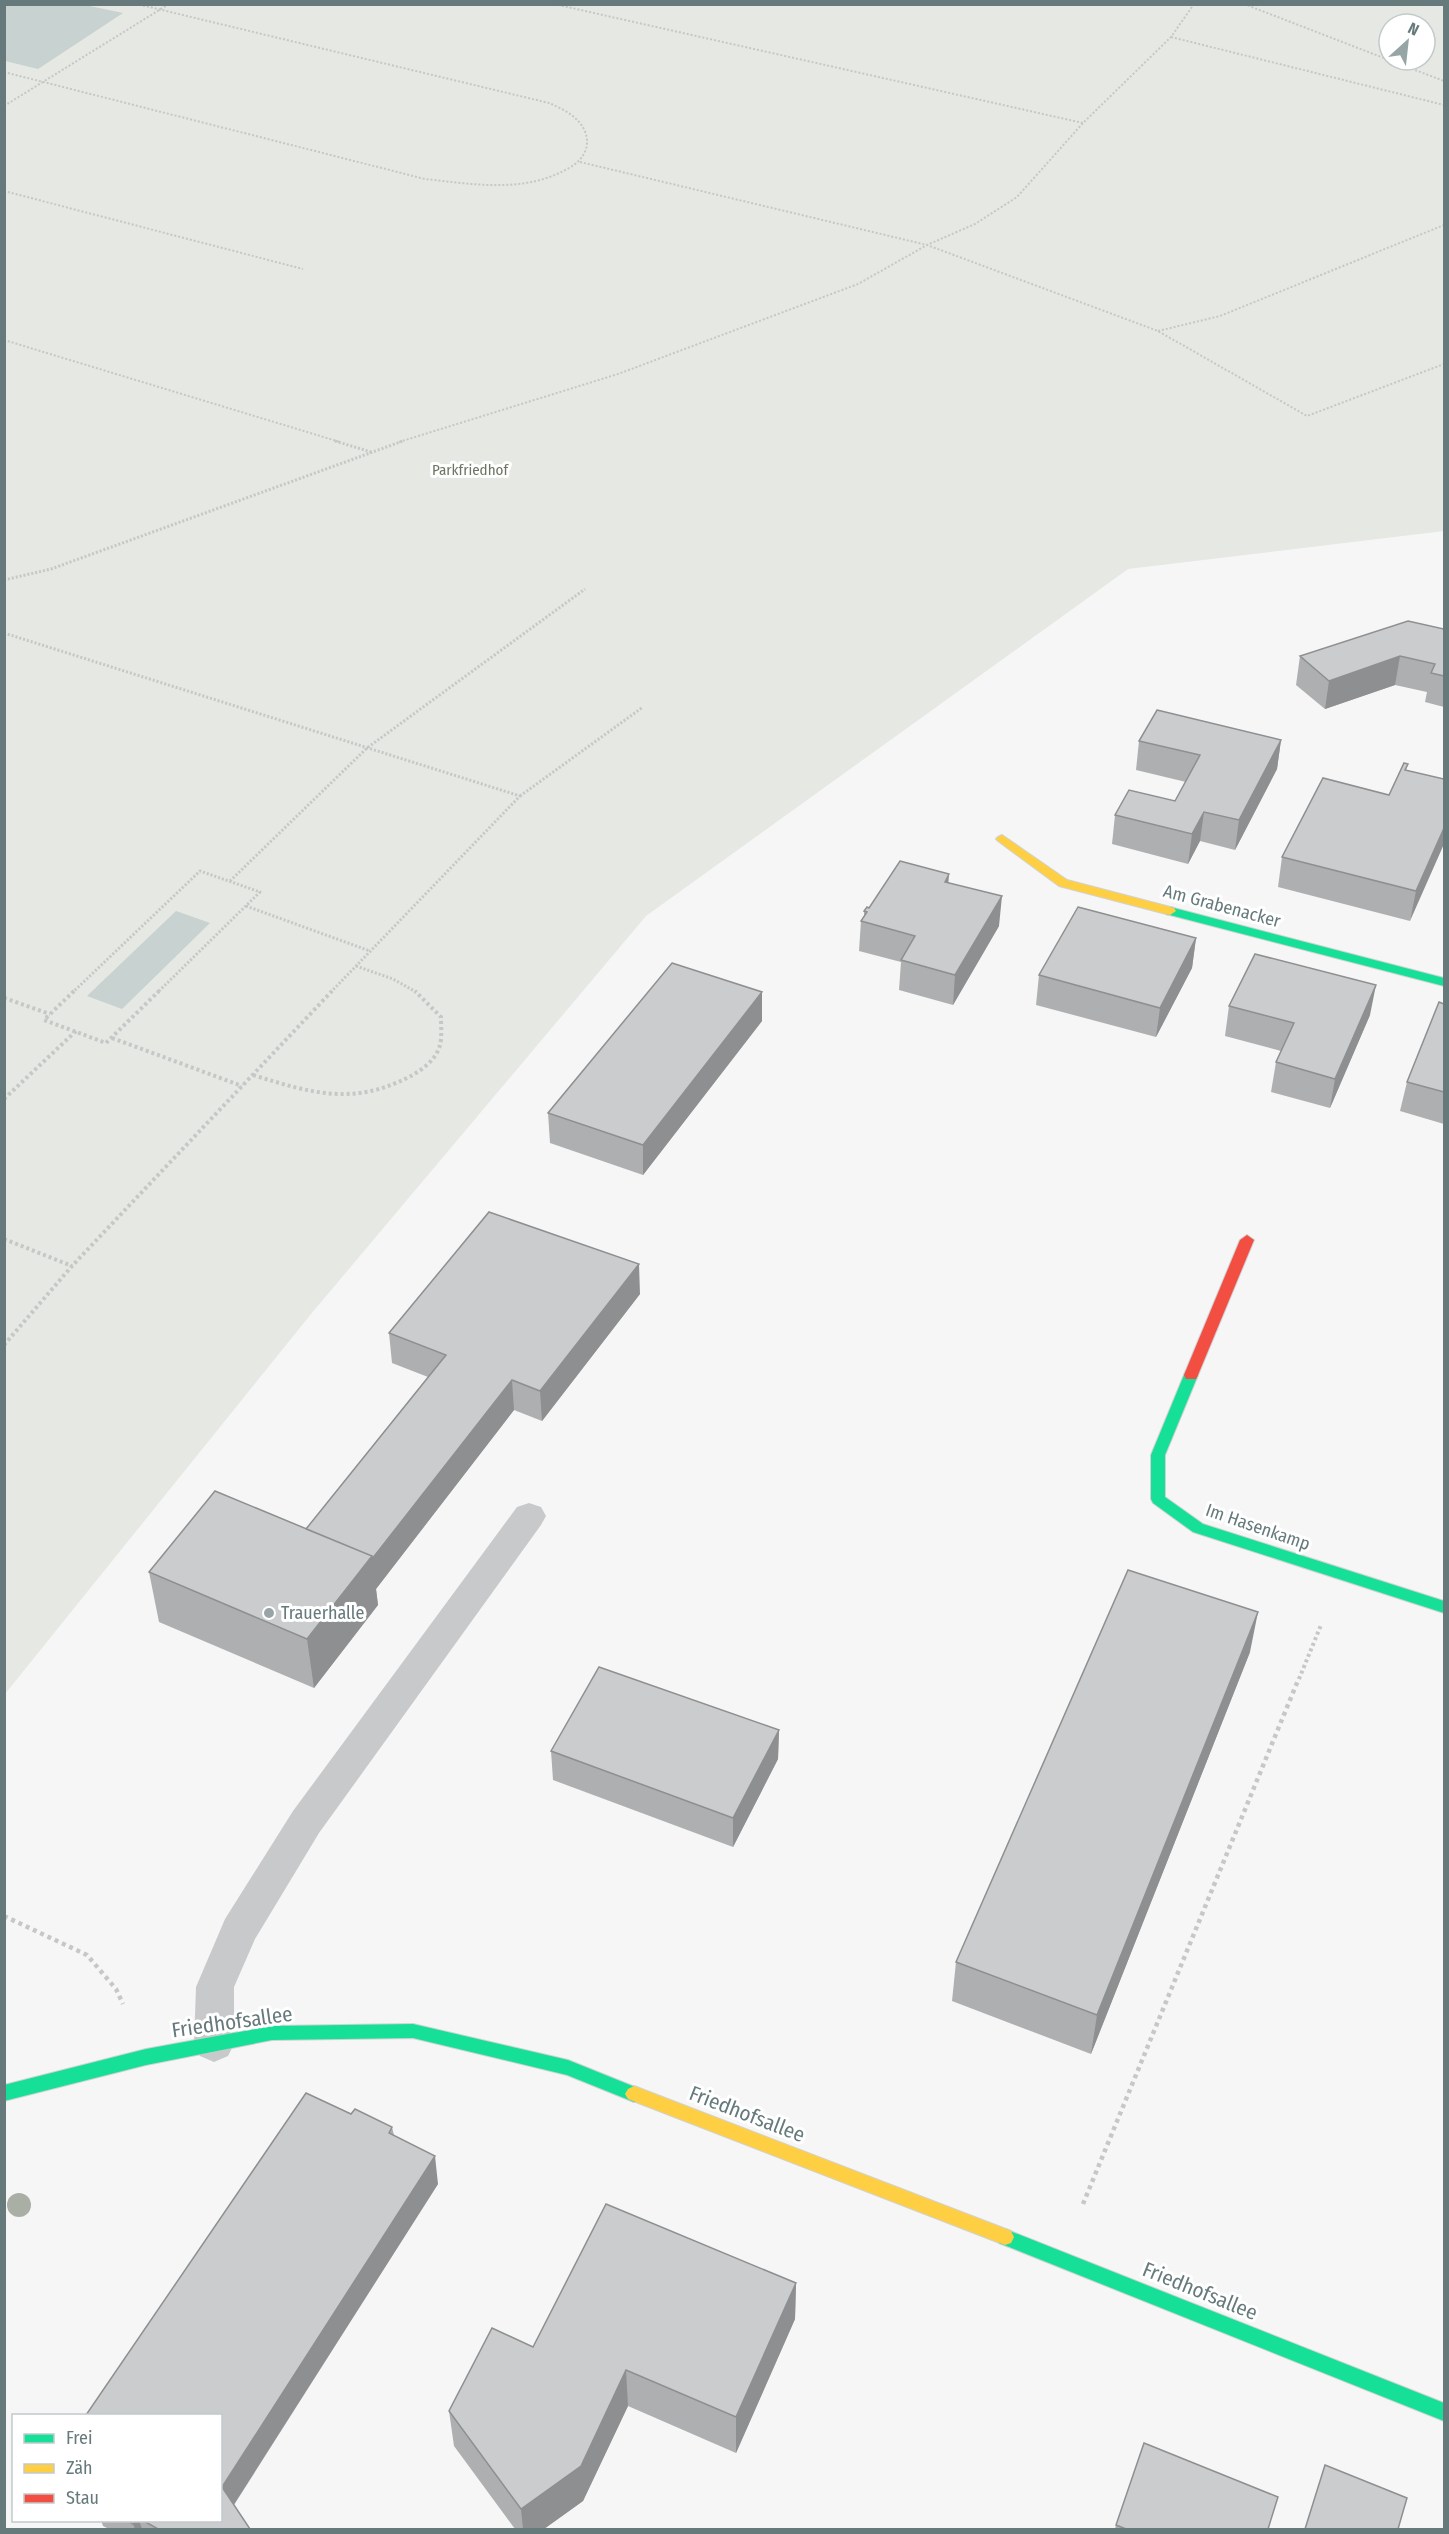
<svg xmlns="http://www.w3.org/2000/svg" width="1449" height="2534" font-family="'Fira Sans Condensed',sans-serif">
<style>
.green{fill:#e6e8e3;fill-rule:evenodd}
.water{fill:#c8d2d1}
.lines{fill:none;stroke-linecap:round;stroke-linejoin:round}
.fast-casing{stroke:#d1d2d3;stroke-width:2}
.slow-casing{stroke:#d1d2d3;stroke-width:2}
.jam-casing{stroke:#d1d2d3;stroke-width:2}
.path-far3{stroke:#c6c7c7;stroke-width:2;stroke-dasharray:2 2;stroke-linecap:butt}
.path-far2{stroke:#c6c7c7;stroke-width:3;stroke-dasharray:2 2;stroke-linecap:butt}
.path-far1{stroke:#c6c7c7;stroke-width:4;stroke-dasharray:3 3;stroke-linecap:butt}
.path{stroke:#c6c7c7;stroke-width:4.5;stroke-dasharray:4 4;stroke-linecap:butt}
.lane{fill:#c7c9ca;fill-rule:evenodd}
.fast{fill:#16e098;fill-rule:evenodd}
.slow{fill:#ffcf43;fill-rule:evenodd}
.jam{fill:#f24e42;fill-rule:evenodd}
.tree{fill:#aaafa6}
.wall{fill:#aeafb0}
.shaded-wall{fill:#8d8f90}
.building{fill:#cacccd;stroke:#8d8f90;stroke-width:1.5}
.poi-dot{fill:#98a5a7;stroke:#fff;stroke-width:2}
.labels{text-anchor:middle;stroke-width:6;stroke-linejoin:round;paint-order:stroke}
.far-park-label{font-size:15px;fill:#6c7564;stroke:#fff}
.street-label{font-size:18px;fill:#667a7c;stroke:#fff}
.poi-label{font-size:18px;fill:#667a7c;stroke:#fff;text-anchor:start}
.near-street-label{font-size:21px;fill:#667a7c;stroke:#fff}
</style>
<rect width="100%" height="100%" fill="#f6f6f6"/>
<path class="green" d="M5 5H1444V531L1128 569 646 916 311 1314 5 1694ZM1389 24H1425V60H1389Z"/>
<path class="water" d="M5 4 85 5 123 13 38 69 5 61Z
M176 911 210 923 122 1009 87 996Z"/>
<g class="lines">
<g class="fast-casing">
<path id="fast" d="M1170 907 1444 978V986L1166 914 1164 911Z
M1191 1370 1196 1371 1198 1375 1165 1455V1497L1203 1524 1444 1601V1613L1193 1532 1153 1503 1151 1499V1455L1184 1375 1186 1371Z
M413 2024 568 2060 640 2089 643 2094 640 2099 634 2102 567 2075 413 2038 272 2040 146 2065 4 2101V2085L146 2049 272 2026Z
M1005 2229 1444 2403V2421L999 2243 996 2237 999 2231Z"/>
</g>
<g class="slow-casing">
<path id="slow" d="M1002 835 1067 880 1174 908 1176 911 1170 915 1059 886 998 841 996 839 998 837Z
M634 2086 1011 2231 1014 2237 1011 2243 1005 2245 628 2099 625 2094 628 2089Z"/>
</g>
<g class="jam-casing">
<path id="jam" d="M1247 1235 1254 1240 1198 1375 1196 1379H1186L1184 1375 1240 1240Z"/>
</g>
<path class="path-far3" d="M554 4 1083 123
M1244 4 1389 60
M1171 37 1444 105
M1389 60 1444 81
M4 72 425 179C473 184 524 194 569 168 580 162 588 152 587 139 584 119 565 110 549 103L137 4
M4 106 169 4
M580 162 927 245 1158 331 1307 416 1444 364
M4 191 303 269
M1158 331 1220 316 1444 225
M4 340 340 442
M399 442 618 374 858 284 927 245 975 224 1017 197 1083 123 1171 37 1194 4"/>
<path class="path-far2" d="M335 441 371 452
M4 580 51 569 403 441
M4 633 520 796 330 993
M520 796 643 707
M230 881 367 748 585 589
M246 906 370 951
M356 966 393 979 418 993
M72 993 200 871 260 892 157 993"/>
<path class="path-far1" d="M74 991 44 1020 106 1043 159 991
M4 998 50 1014
M112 1038 242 1086
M253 1075C311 1093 352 1106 409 1077 422 1070 436 1060 440 1045 442 1037 441 1025 441 1017L415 991
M4 1099 76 1031
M4 1239 72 1266
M4 1345 72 1266 332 991
M1299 1679 1321 1625"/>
<path class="path" d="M4 1916 87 1955 116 1989 123 2004
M1083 2204 1299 1678"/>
<path class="lane" d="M529 1503 541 1507 546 1516 541 1525 319 1833 255 1939 234 1987V2044L228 2056 214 2062 200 2056 194 2044 196 1987 225 1919 293 1811 517 1507Z"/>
<use href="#fast" class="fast"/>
<use href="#slow" class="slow"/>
<use href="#jam" class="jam"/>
</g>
<circle class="tree" cx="19" cy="2205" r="12"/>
<path class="wall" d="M1444 629V707L1425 702 1427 692 1395 685 1325 709 1296 685 1300 656Z
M1281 740 1277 769 1235 850 1200 841 1188 864 1112 844 1115 815 1175 801 1186 782 1136 770 1139 741Z
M1408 764 1406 770 1444 779 1410 921 1278 887 1282 857 1389 795Z
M949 883 999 926 953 1005 899 990 901 962 859 951 861 921 864 916V911L869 908Z
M1196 938 1192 968 1156 1037 1036 1005 1039 975Z
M762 992V1021L643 1175 550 1143 548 1113Z
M1444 1004V1124L1400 1111 1407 1082Z
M1229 1006 1370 1015 1330 1108 1271 1092 1276 1062 1281 1051 1225 1036Z
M640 1294 542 1421 514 1410 376 1589 378 1605 314 1688 159 1622 149 1572 306 1529 428 1377 392 1363 389 1333Z
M1250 1652 1091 2054 952 2001 956 1962Z
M779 1730 778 1759 733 1847 553 1780 551 1751Z
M392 2127 394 2135 438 2184 234 2505 250 2529H109L103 2526 101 2520H220Z
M796 2283 795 2319 736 2453 628 2406 583 2501 544 2529H515L454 2446 449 2411 533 2347Z
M1116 2525 1268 2529H1115Z"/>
<path class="shaded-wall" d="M1400 656 1395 685 1325 709 1329 681Z
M1281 740 1277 769 1235 850 1239 820Z
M1204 812 1200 841 1188 864 1192 834Z
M1444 828V844L1410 921 1416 891Z
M949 874 947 903 945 882Z
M1002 896 999 926 953 1005 955 975Z
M1196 938 1192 968 1156 1037 1160 1008Z
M1376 985 1370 1015 1330 1108 1335 1079Z
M762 992V1021L643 1175V1145Z
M639 1264 640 1294 542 1421 540 1391Z
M512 1380 514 1410 376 1589 378 1605 314 1688 307 1639 372 1556Z
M1258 1612 1250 1652 1091 2054 1097 2015Z
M779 1730 778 1759 733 1847V1818Z
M435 2156 438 2184 229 2512 222 2487Z
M796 2283 795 2319 736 2453V2417Z
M626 2370 628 2406 583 2501 544 2529H523L521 2509Z
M136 2520H139L142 2529H135L133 2524Z"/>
<path class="building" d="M1408 621 1444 629V676L1431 673 1435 664 1400 656 1329 681 1300 656Z
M1157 710 1281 740 1239 820 1204 812 1192 834 1115 815 1129 790 1175 801 1200 755 1139 741Z
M1404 763 1408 764 1405 770 1444 779V828L1416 891 1282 857 1323 778 1389 795Z
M900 861 949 874 945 882 1002 896 955 975 901 960 915 936 861 921 867 912 864 911 867 907 869 908Z
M1078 907 1196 938 1160 1008 1039 975Z
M1255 954 1376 985 1335 1079 1276 1062 1294 1023 1229 1006Z
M672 963 762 992 643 1145 548 1113Z
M1439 1002 1444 1004V1092L1407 1082Z
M489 1212 639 1264 540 1391 512 1380 372 1559V1556L306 1529 446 1355 389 1333Z
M215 1491 372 1556 307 1639 149 1572Z
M1128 1570 1258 1612 1097 2015 956 1962Z
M599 1667 779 1730 733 1818 551 1751Z
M306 2093 351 2114 355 2109 392 2127 389 2133 435 2156 222 2487 250 2529H158L142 2520H220V2415H86Z
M606 2204 796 2283 736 2417 626 2370 581 2466 521 2509 449 2411 492 2328 533 2347Z
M1144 2443 1278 2497 1268 2529H1126L1116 2525Z
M1325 2465 1407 2498 1398 2529H1305Z
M127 2520H136L133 2524Z"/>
<circle class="poi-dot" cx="269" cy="1613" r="6"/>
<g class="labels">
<g class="far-park-label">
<text x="470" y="475">Parkfriedhof</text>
</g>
<g class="street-label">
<text transform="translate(1222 906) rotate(15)" y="6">Am Grabenacker</text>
<text transform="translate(1258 1527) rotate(19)" y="6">Im Hasenkamp</text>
</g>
<g class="poi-label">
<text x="281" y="1619">Trauerhalle</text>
</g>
<g class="near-street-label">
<text transform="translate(232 2022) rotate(-8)" y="7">Friedhofsallee</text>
<text transform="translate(747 2114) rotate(21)" y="7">Friedhofsallee</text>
<text transform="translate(1200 2291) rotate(22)" y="7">Friedhofsallee</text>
</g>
</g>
<rect width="1449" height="2534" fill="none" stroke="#667a7c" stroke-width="12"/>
<rect x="12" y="2414" width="210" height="108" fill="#ffffff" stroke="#c2cacb" stroke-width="1.5"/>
<rect x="24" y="2434" width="30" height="9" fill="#16e098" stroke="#c2cacb" stroke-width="1.5"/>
<text x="66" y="2444" font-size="18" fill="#667a7c">Frei</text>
<rect x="24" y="2464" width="30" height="9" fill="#ffcf43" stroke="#c2cacb" stroke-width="1.5"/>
<text x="66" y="2474" font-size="18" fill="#667a7c">Zäh</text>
<rect x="24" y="2494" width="30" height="9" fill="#f24e42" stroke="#c2cacb" stroke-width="1.5"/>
<text x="66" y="2504" font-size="18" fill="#667a7c">Stau</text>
<g transform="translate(1407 42) rotate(27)"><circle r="28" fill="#ffffff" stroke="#c2cacb" stroke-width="1.5"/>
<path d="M0-4.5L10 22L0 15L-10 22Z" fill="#98a5a7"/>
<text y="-9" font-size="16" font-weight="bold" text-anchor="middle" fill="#667a7c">N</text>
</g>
</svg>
